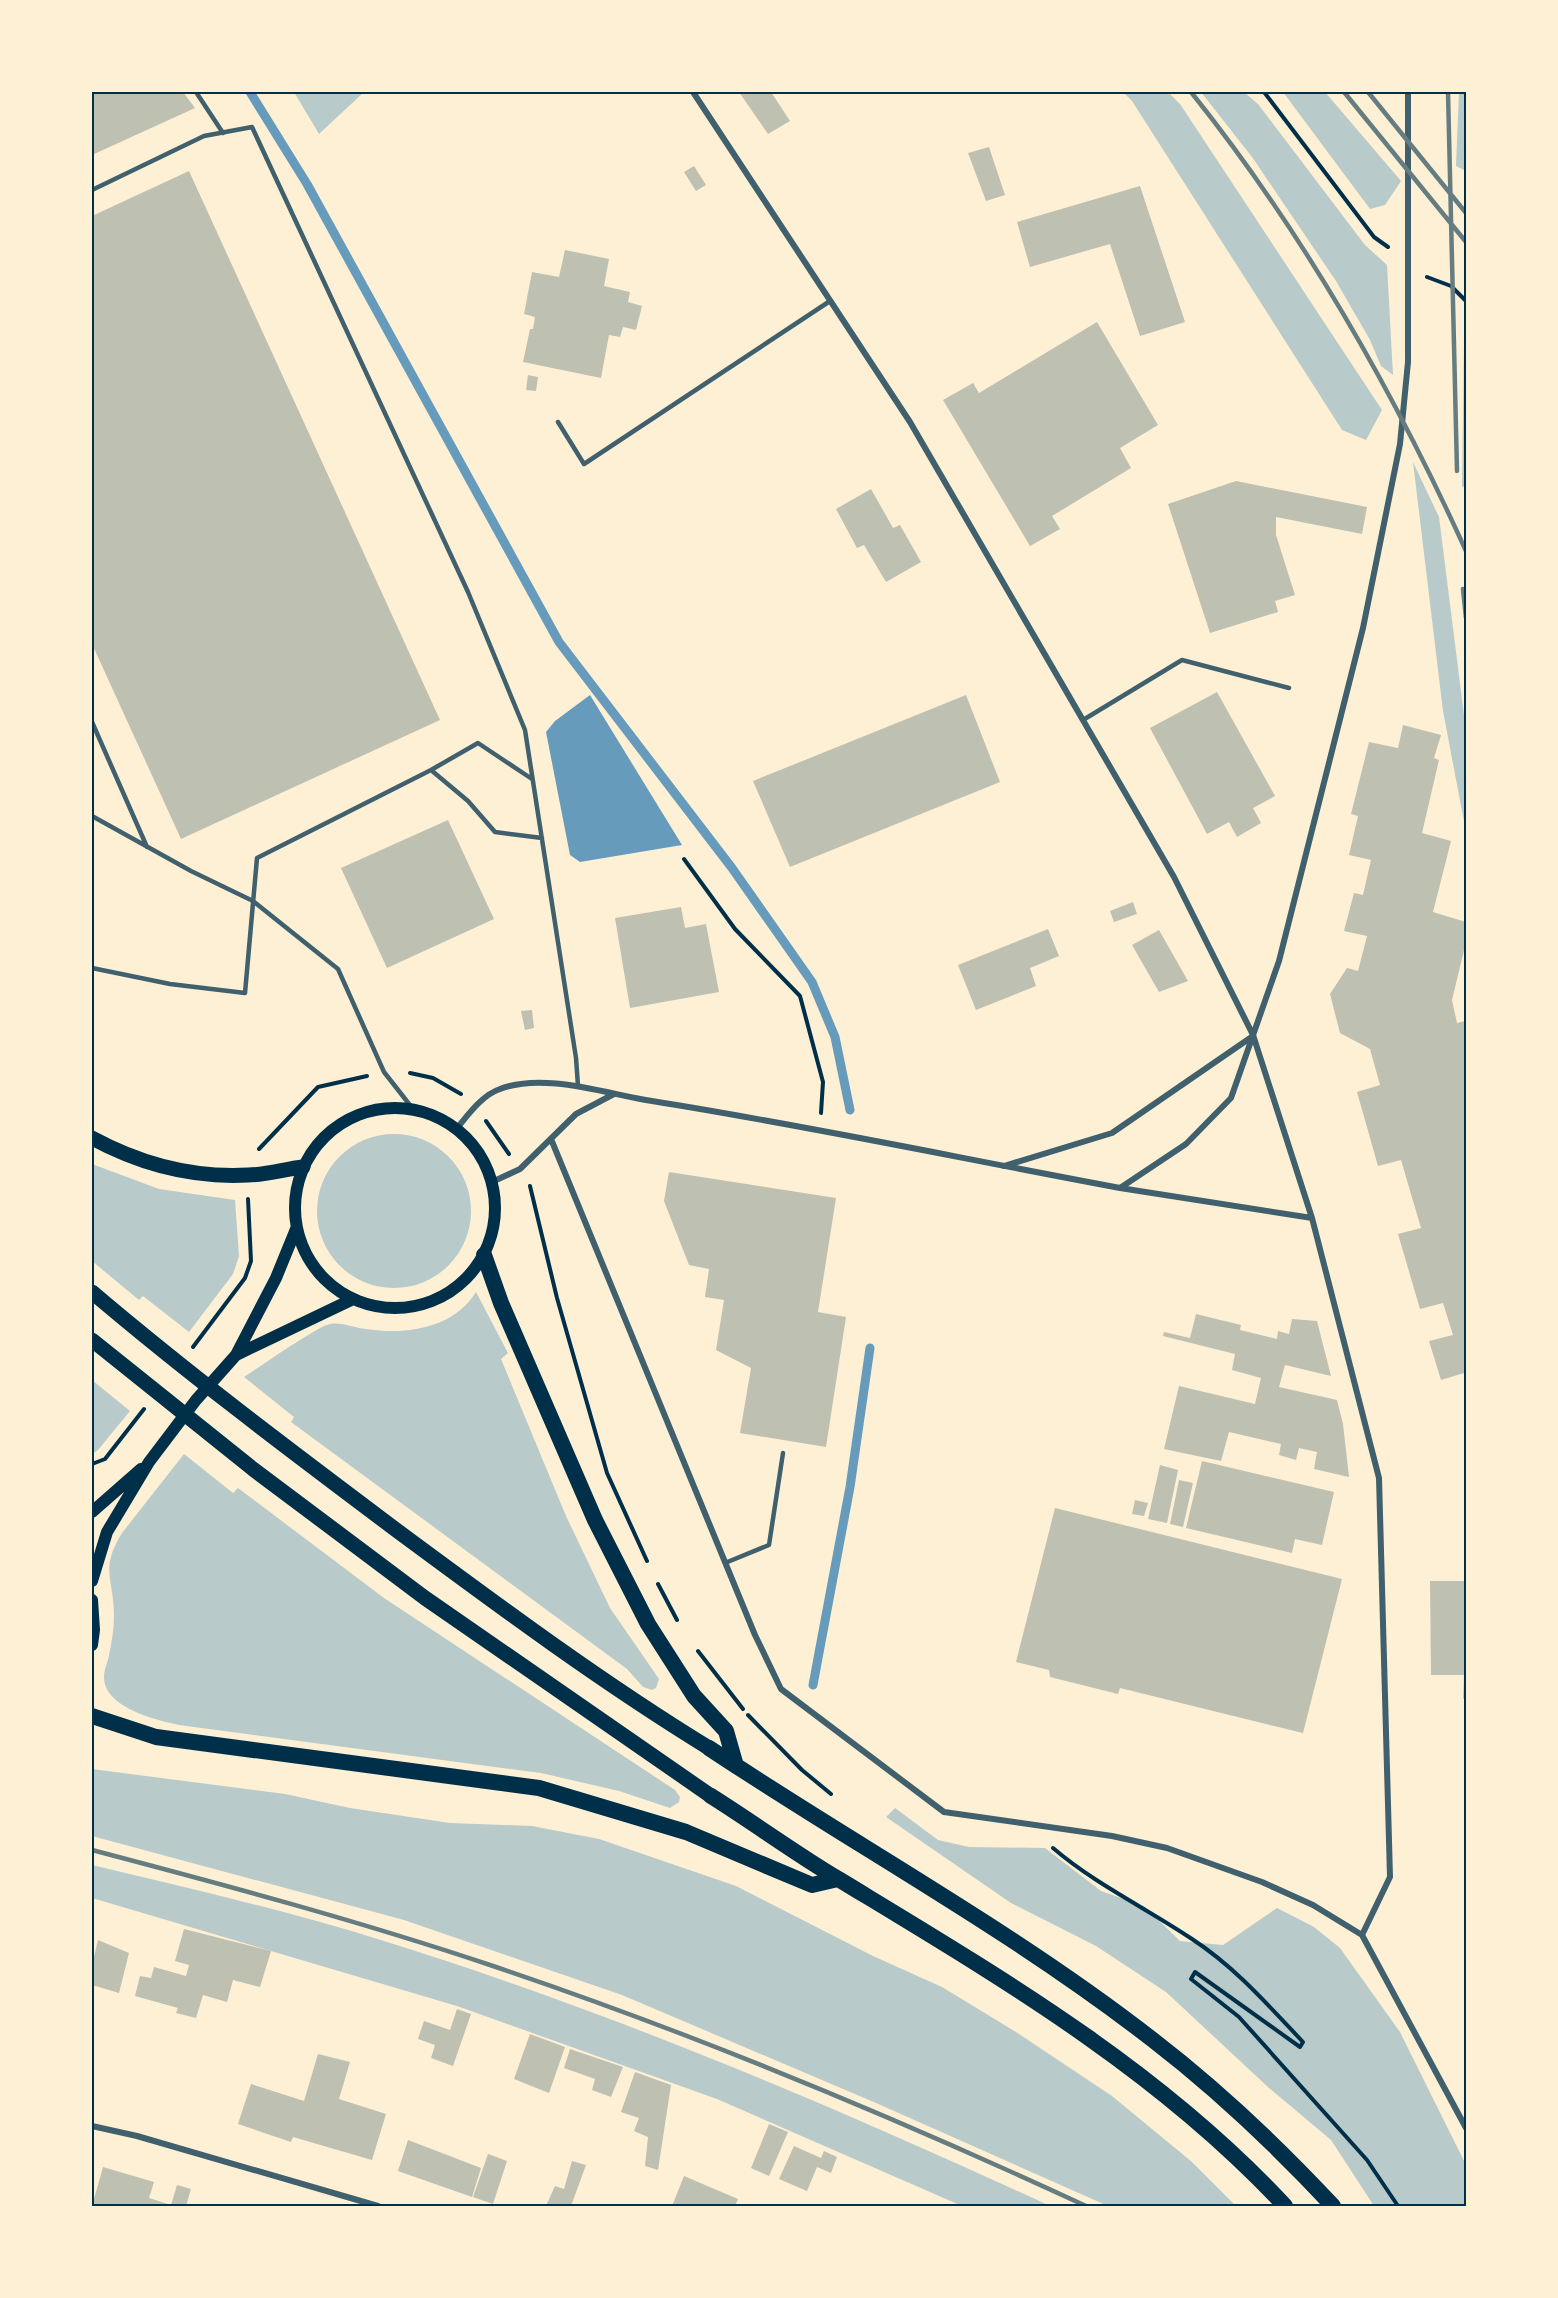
<svg xmlns="http://www.w3.org/2000/svg" width="1558" height="2298" font-family="Inter,sans-serif">
<style>
.green{fill:#b9caca}
.water{fill:#669bbc}
.lines{fill:none;stroke-linecap:round;stroke-linejoin:round}
.stream{stroke:#669bbc;stroke-width:9}
.building{fill:#bec0b2}
.path{stroke:#003049;stroke-width:4}
.service{stroke:#3f606c;stroke-width:4.5}
.minor{stroke:#3f606c;stroke-width:6}
.secondary{stroke:#003049;stroke-width:12}
.primary{stroke:#003049;stroke-width:15}
.trunk{stroke:#003049;stroke-width:16}
.rail{stroke:#657d81;stroke-width:4.5}
.neatline{fill:none;stroke:#003049;stroke-width:2}
</style>
<rect width="100%" height="100%" fill="#fdf0d5"/>
<path class="green" d="M294 92H364L319 134Z
M1123 92H1168L1180 104 1382 410 1366 440 1342 430 1132 101Z
M1201 92H1244L1258 104 1365 245 1387 265 1393 375 1381 366 1370 340 1336 281 1252 157Z
M1283 92H1325L1401 181 1385 205 1370 209Z
M1459 92H1466V171L1456 166Z
M1465 267 1466 486 1462 487Z
M1413 462 1439 517 1466 731V832L1443 711Z
M317 1211a77 77 0 1 1 154 0a77 77 0 1 1-154 0Z
M92 1164 159 1189 235 1200 239 1256 233 1274 189 1332 143 1296 139 1300 92 1261Z
M476 1292 508 1353 501 1359 566 1516 610 1608 659 1679 656 1688 652 1690 643 1687 627 1669 291 1422 294 1417 244 1377C258 1368 318 1326 330 1324 342 1322 354 1328 366 1329 405 1335 453 1329 476 1292Z
M92 1380 130 1411 98 1450 92 1454Z
M184 1454 233 1493 238 1488 384 1598 675 1790 680 1797 679 1802 670 1808 619 1791 541 1773 186 1726C162 1722 104 1709 104 1677 104 1669 108 1662 109 1655 112 1641 114 1628 114 1613 113 1577 100 1569 122 1533Z
M92 1769 285 1794 350 1808 450 1823 532 1826 599 1839 736 1886 873 1956 942 1987 1016 2032 1112 2096 1192 2162 1236 2206H1108L876 2103 622 1995 404 1920 92 1836Z
M895 1808 938 1840 969 1847 1045 1848 1101 1891 1144 1906 1180 1941 1223 1945 1277 1908 1314 1927 1340 1948 1400 2032 1466 2165V2206H1374L1331 2140 1269 2088 1166 1992 1096 1946 1011 1903 886 1817Z
M92 1865C189 1888 288 1911 384 1941 612 2012 834 2106 1050 2206H962L717 2099 457 2006 92 1898Z"/>
<path class="water" d="M590 695 682 845 580 862 570 855 546 732 555 721Z"/>
<g class="lines">
<path class="stream" d="M250 92 307 184 559 642 732 868 812 982 835 1037 850 1110
M813 1685 850 1487 870 1348"/>
</g>
<path class="building" d="M92 92H183L195 108 92 155Z
M739 92H771L790 121 768 134Z
M989 147 1005 195 986 201 968 153Z
M694 166 706 185 696 191 684 172Z
M189 171 440 720 181 839 92 644V216Z
M1140 186 1185 322 1140 336 1110 244 1030 267 1017 222Z
M565 250 609 259 604 286 630 292 628 302 642 306 636 330 623 327 620 337 609 335 601 378 523 362 530 329H533L535 317 524 314 532 272 559 277Z
M1097 322 1158 425 1120 448 1131 468 1052 516 1060 529 1030 546 943 400 973 383 979 393Z
M528 375 538 377 536 391 526 390Z
M1236 481 1367 507 1362 534 1276 517V535L1295 595 1275 601 1278 612 1210 633 1168 504Z
M871 489 893 528 900 525 921 562 886 582 864 545 857 548 836 509Z
M1217 692 1275 796 1253 808 1261 823 1237 837 1229 822 1207 834 1150 728Z
M966 695 1000 782 790 867 753 781Z
M1403 725 1441 735 1434 758 1439 760 1422 833 1451 841 1433 912 1466 922V942L1452 1000 1457 1023 1466 1021V1379L1464 1373 1441 1380 1429 1341 1453 1335 1443 1303 1420 1309 1398 1234 1421 1228 1401 1160 1378 1166 1357 1092 1380 1085 1370 1049 1340 1033 1330 994 1347 968 1358 971 1367 936 1344 931 1354 893 1363 895 1371 860 1349 855 1358 816 1351 814 1369 742 1398 748Z
M448 820 494 919 387 968 341 868Z
M1133 902 1137 914 1114 922 1110 911Z
M681 907 685 928 706 924 719 992 630 1008 615 918Z
M1048 929 1059 956 1030 968 1036 986 976 1010 958 965Z
M1159 930 1188 981 1159 992 1132 945Z
M532 1010 534 1028 525 1030 521 1011Z
M669 1172 836 1198 818 1312 846 1317 826 1447 740 1433 751 1368 716 1350 724 1300 705 1297 709 1269 689 1265 664 1201Z
M1196 1314 1241 1325 1240 1330 1277 1339 1278 1331 1289 1334 1292 1319 1317 1321 1331 1376 1285 1365 1279 1387 1337 1400 1343 1424 1349 1477 1314 1469 1317 1452 1299 1448 1296 1460 1279 1455 1281 1444 1229 1432 1221 1461 1164 1449 1179 1386 1255 1404 1261 1378 1232 1370 1235 1354 1163 1336 1164 1332 1190 1338Z
M1202 1461 1334 1492 1322 1545 1295 1539 1292 1553 1186 1528Z
M1160 1465 1178 1470 1167 1523 1148 1519Z
M1179 1480 1193 1483 1183 1527 1170 1524Z
M1135 1500 1148 1503 1144 1516 1132 1514Z
M1055 1508 1342 1579 1303 1733 1120 1688 1118 1694 1050 1677 1049 1670 1016 1662Z
M1430 1581H1466V1697L1463 1699 1464 1675H1431Z
M184 1929 271 1951 260 1987 233 1980 227 2002 203 1995 196 2018 176 2013 178 2008 135 1996 140 1976 151 1978 154 1967 186 1976 189 1965 175 1961Z
M98 1940 129 1953 119 1993 92 1985V1965Z
M457 2009 471 2014 453 2066 431 2058 435 2045 418 2039 424 2021 450 2030Z
M530 2034 565 2047 549 2093 514 2079Z
M570 2049 623 2067 611 2097 592 2090 595 2079 564 2068Z
M318 2054 350 2062 339 2099 386 2114 372 2160 293 2137 291 2142 238 2124 251 2084 304 2101Z
M635 2072 671 2085 658 2170 645 2166 648 2137 634 2131 639 2118 621 2112Z
M769 2124 788 2132 769 2176 751 2168Z
M408 2140 481 2168 472 2197 398 2171Z
M794 2146 821 2158 824 2151 837 2157 831 2173 817 2167 807 2191 779 2179Z
M488 2154 507 2161 493 2204 473 2197Z
M572 2161 586 2165 571 2206H546L555 2186 564 2189Z
M103 2167 154 2182 149 2198 171 2205 177 2185 191 2189 186 2206H92Z
M684 2176 738 2199 735 2206H672Z"/>
<g class="lines">
<path class="path" d="M1264 92 1374 237 1388 247
M1427 277 1451 286 1466 301
M684 859 735 929 800 996 823 1082 821 1113
M410 1073 433 1078 461 1094
M486 1121 509 1154
M259 1149 318 1087 367 1076
M530 1186 557 1298 607 1473 647 1561
M193 1347 245 1278 251 1261 248 1199
M92 1464 105 1459 144 1409
M658 1584 677 1620
M698 1651 743 1709
M748 1715 802 1770 831 1794
M1053 1848C1095 1884 1146 1908 1192 1939 1235 1967 1268 2005 1303 2042L1300 2047 1195 1972 1191 1979 1239 2017 1367 2160 1398 2206"/>
<path class="service" d="M196 92 223 133
M92 190 204 136 252 127 468 592 525 730 576 1058 578 1086
M558 422 584 464 830 301
M1083 720 1182 660 1289 688
M92 722 147 847
M431 770 468 801 495 832 542 838
M92 816 191 871 253 901 338 969 384 1072 413 1109
M92 968 170 984 245 993 257 858 431 770 478 743 532 779
M725 1563 769 1545 783 1453"/>
<path class="minor" d="M693 92 910 422 1174 877 1253 1035 1312 1218 1379 1478 1390 1877 1362 1935
M457 1128C468 1115 482 1095 500 1089 544 1072 607 1094 652 1101 809 1126 964 1159 1120 1188L1186 1144 1231 1098 1279 961 1363 628 1400 444 1408 362V92
M551 1139 755 1635 781 1689 944 1812 1112 1836 1167 1848 1262 1882 1313 1905 1362 1935 1466 2128
M1004 1166 1112 1133 1253 1036
M492 1182 520 1169 576 1114 614 1094
M1120 1188 1312 1218
M92 2126 137 2136 378 2206"/>
<path class="secondary" d="M295 1208a100 100 0 1 1 200 0a100 100 0 1 1-200 0Z
M236 1355 351 1300
M92 1512 141 1469
M92 1581 107 1532 149 1462 196 1400 236 1355 276 1278 296 1229
M92 1600 94 1630 92 1645"/>
<path class="primary" d="M92 1138C140 1164 193 1178 248 1175 266 1175 285 1169 303 1167
M92 1292C192 1377 298 1456 403 1535 503 1609 603 1683 709 1748
M92 1340 253 1469 425 1598 711 1796"/>
<path class="trunk" d="M484 1255 501 1303 595 1520 648 1624 694 1696 726 1731 736 1766
M92 1716 156 1737 539 1788 686 1832 812 1885 838 1879
M709 1748C856 1846 1013 1931 1153 2040 1218 2090 1277 2146 1333 2206
M711 1796C754 1823 796 1854 840 1880 998 1976 1158 2069 1285 2206"/>
<path class="rail" d="M1191 92C1303 232 1392 388 1466 551
M1344 92 1466 242
M1368 92 1466 213
M1448 92 1457 471
M1463 589 1466 618
M92 1850C225 1885 359 1921 490 1965 693 2033 892 2116 1086 2206"/>
</g>
<rect width="1558" height="2298" fill="none" stroke="#fdf0d5" stroke-width="186"/>
<rect x="93" y="93" width="1372" height="2112" class="neatline"/>
</svg>
